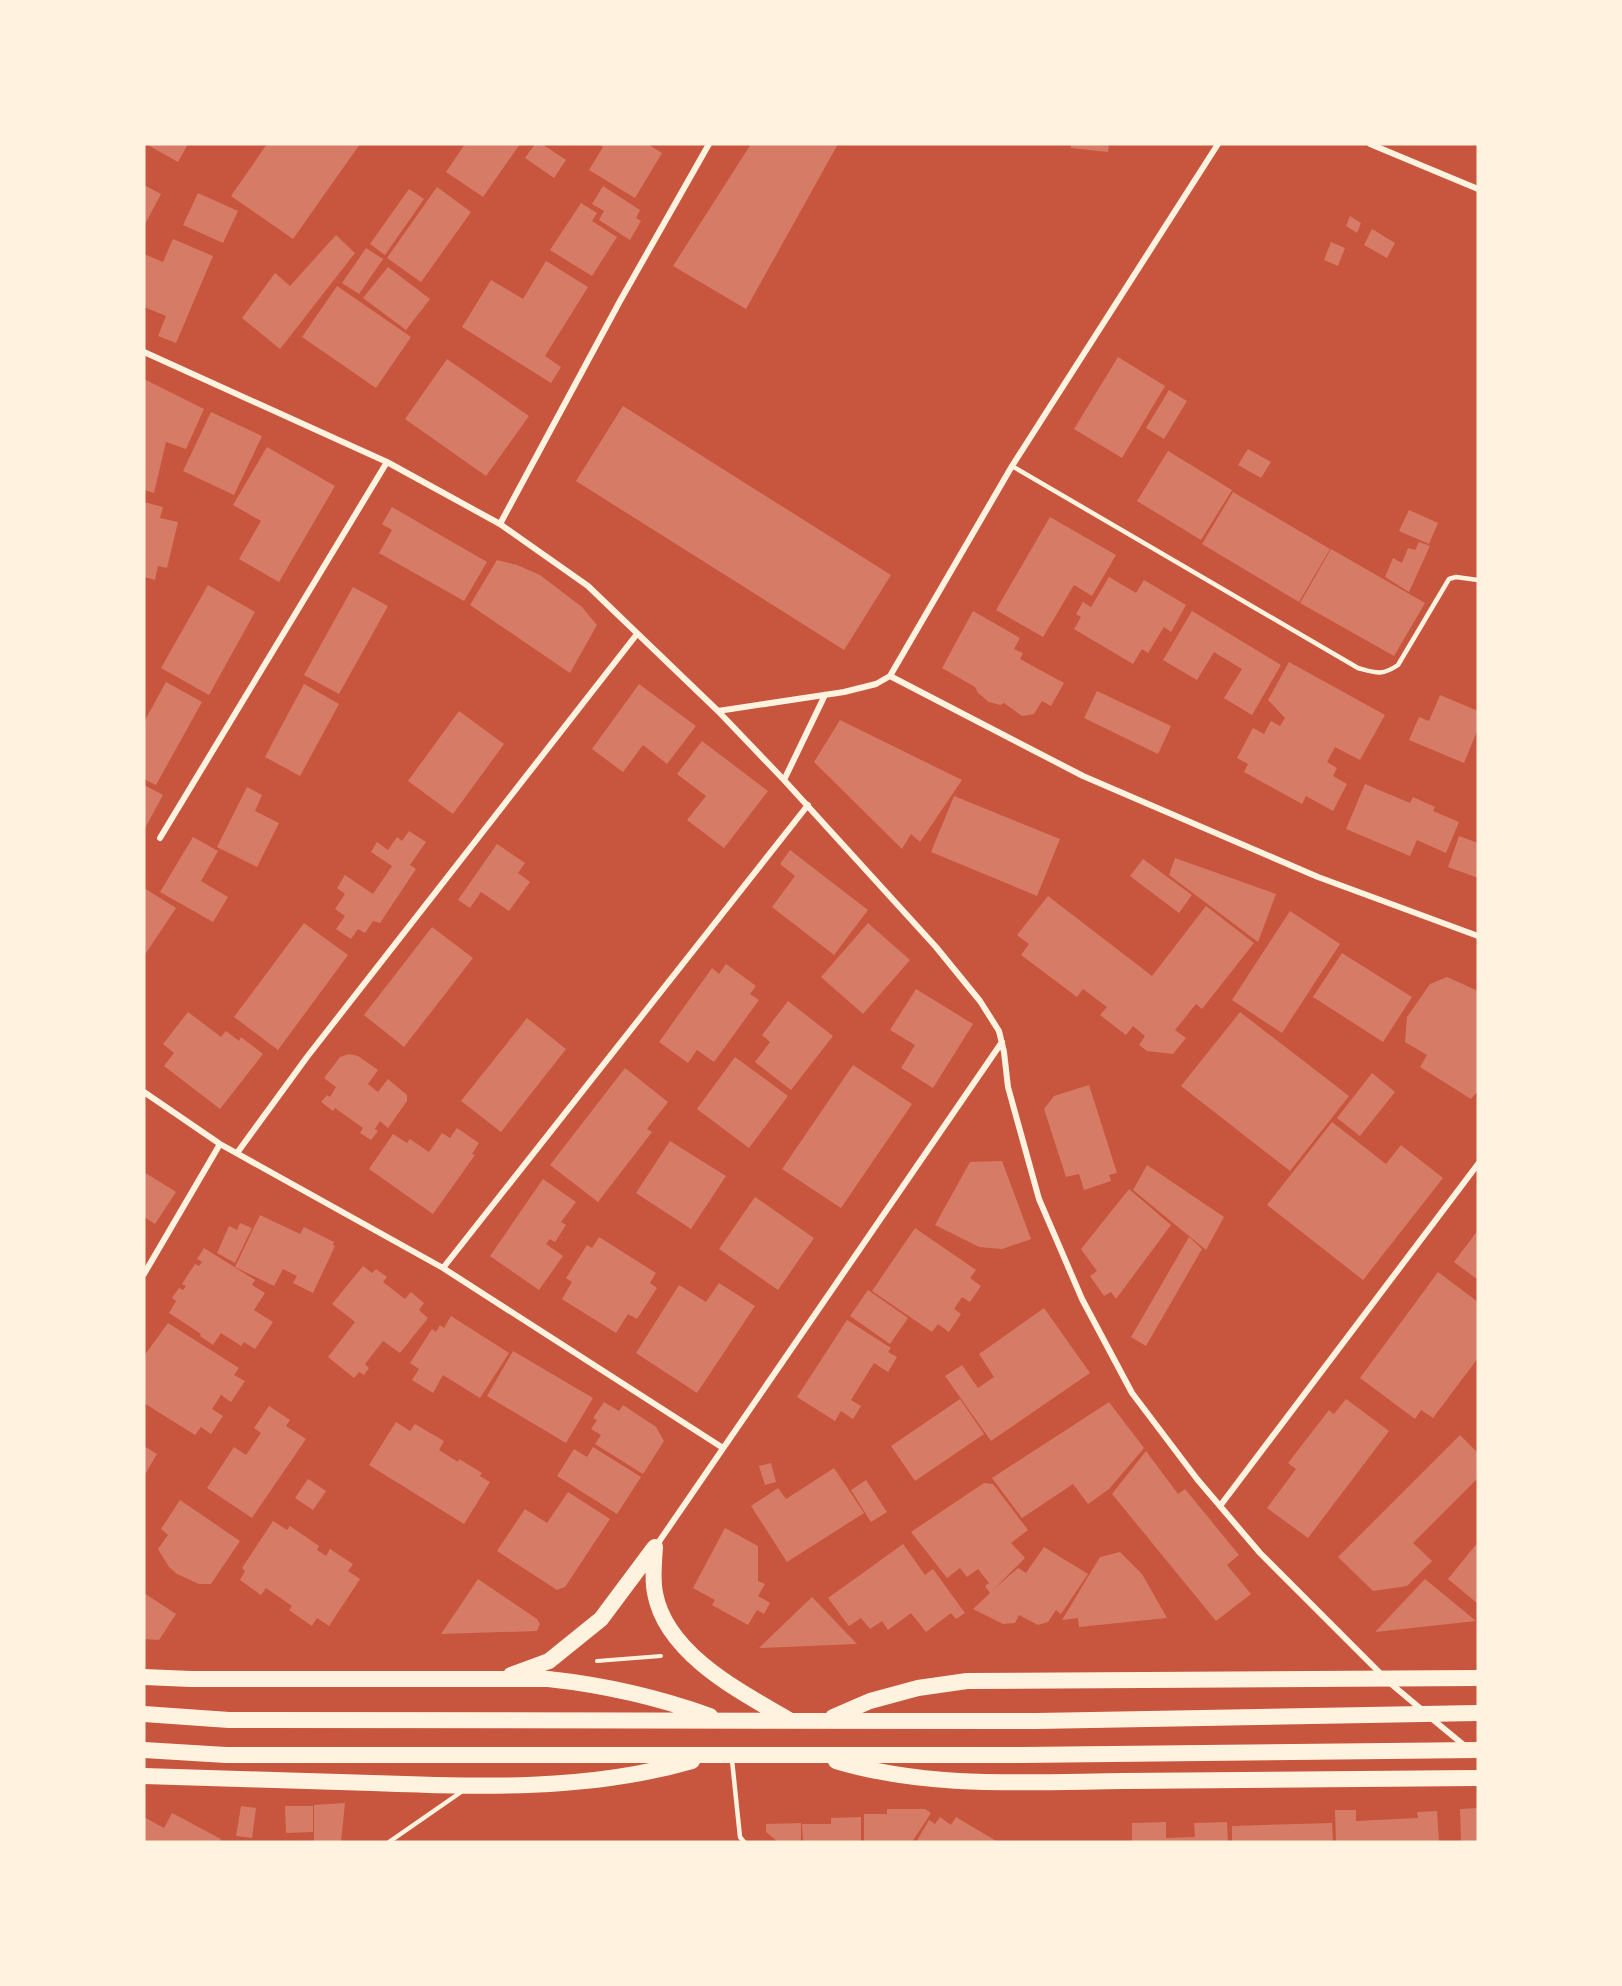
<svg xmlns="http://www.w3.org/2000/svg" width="1622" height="1986" font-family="'Space Grotesk',sans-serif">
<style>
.building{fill:#d67c66}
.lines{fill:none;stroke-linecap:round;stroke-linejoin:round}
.path{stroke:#fff3e0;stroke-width:4}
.service{stroke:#fff3e0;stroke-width:4.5}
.minor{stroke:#fff3e0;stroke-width:6}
.trunk{stroke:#fff3e0;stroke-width:16}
</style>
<rect width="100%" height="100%" fill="#c8553d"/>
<path class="building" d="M146 144H188L178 162Z
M267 144H360L293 239 231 196Z
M465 144H520L483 197 446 172Z
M535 144H542L566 160 554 178 525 158Z
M598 144H647L662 153 635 198 589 170 603 147Z
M751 144H838L746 309 673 266Z
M1071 144H1109L1108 152 1071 148Z
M144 185 161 194 144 226Z
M603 186 640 210 636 218 641 221 630 240 599 220 604 211 592 204Z
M437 187 471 212 421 282 387 258Z
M409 189 424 199 385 255 370 244Z
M198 193 238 211 223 243 183 225Z
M581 203 597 213 592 221 617 237 592 276 550 250Z
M1350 216 1361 223 1357 233 1346 226Z
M1372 229 1395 243 1387 258 1364 245Z
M336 235 355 253 280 349 242 318 275 273 290 286Z
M173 239 213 256 176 343 158 336 166 316 144 307V254L163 262Z
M1331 242 1345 248 1338 266 1324 260Z
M366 248 383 259 359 294 342 283Z
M546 261 588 287 545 356 561 367 551 383 462 327 491 280 523 299Z
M388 267 430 299 406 330 363 298Z
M337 286 411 337 376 388 302 337Z
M1118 357 1165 386 1122 458 1074 429Z
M447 359 529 416 486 476 405 419Z
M144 379 204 409 186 449 166 442 154 493 144 490Z
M1169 390 1187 401 1164 439 1146 428Z
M623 406 891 575 844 650 576 481Z
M211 412 262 436 234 495 183 471Z
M267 447 335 486 279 582 239 559 261 521 233 505Z
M1248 449 1271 462 1261 478 1238 465Z
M1168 451 1232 490 1201 540 1137 501Z
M1233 492 1330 549 1299 602 1202 544Z
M144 502 163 507 160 518 178 522 167 568 158 566 155 580 144 577Z
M392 507 487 562 464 601 379 553 392 530 382 524Z
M1409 510 1438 523 1429 544 1399 531Z
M1050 517 1116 555 1092 596 1074 585 1043 637 996 610Z
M1419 542 1430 546 1409 592 1385 577 1393 558 1402 563 1408 548 1415 550Z
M1331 549 1425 603 1394 656 1300 603Z
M497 560 517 565 540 575 582 607 597 625 570 673 470 605Z
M1109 577 1136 593 1144 580 1186 605 1171 632 1164 627 1148 653 1142 649 1133 664 1074 629 1081 617 1076 614 1083 602 1091 607Z
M208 585 255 612 209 695 161 668Z
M353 587 388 606 339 694 304 675Z
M973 611 1020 638 1014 649 1023 653 1020 659 1064 683 1051 706 1042 701 1034 714 1022 716 1004 703 1000 705 989 702 978 693 975 687 942 668Z
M1192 611 1281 665 1252 715 1224 698 1242 669 1214 652 1197 680 1163 660Z
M1289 662 1385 715 1360 760 1335 747 1327 762 1337 768 1333 776 1347 784 1333 811 1306 796 1302 804 1244 772 1248 764 1237 758 1253 728 1264 734 1271 721 1280 726 1285 718 1268 700Z
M166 682 202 702 156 785 144 779V722Z
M304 684 339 704 300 776 265 757Z
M639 684 696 726 667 764 643 745 623 772 592 749Z
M1097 691 1171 726 1158 754 1084 718Z
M1440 695 1478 711V729L1464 763 1409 740 1419 717 1429 721Z
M459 711 504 744 453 814 408 781Z
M840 720 962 780 920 842 911 834 902 849 814 762Z
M702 741 768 791 724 848 687 820 706 796 677 774Z
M1365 784 1410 803 1413 797 1435 807 1433 811 1459 822 1446 853 1417 840 1410 856 1346 829Z
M144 785 163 795 144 830Z
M247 787 262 795 255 811 279 823 257 867 217 847Z
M954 796 1060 839 1037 896 931 852Z
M409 831 426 842 410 865 416 869 380 923 373 921 365 933 358 929 351 939 336 929 345 916 335 909 345 894 337 888 345 875 373 894 392 866 371 852 377 842 388 850 397 837 402 841Z
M1459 836 1478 843V878L1448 867Z
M193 837 218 851 201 881 228 897 213 922 160 892Z
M497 844 525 863 518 873 530 882 509 911 481 892 470 908 458 900Z
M790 850 868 910 834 955 772 907 795 876 780 864Z
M1175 858 1276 894 1258 942 1169 875Z
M1143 859 1192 895 1179 913 1130 876Z
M144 888 176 908 144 956Z
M1048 896 1152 976 1206 906 1254 943 1202 1009 1196 1004 1175 1030 1186 1038 1173 1054 1147 1051 1139 1045 1145 1036 1133 1026 1126 1035 1100 1015 1107 1007 1083 989 1077 997 1021 955 1029 944 1017 935Z
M1290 911 1340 944 1282 1033 1232 1000Z
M304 923 348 955 278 1050 234 1017Z
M868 923 910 960 863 1014 821 977Z
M432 927 473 958 404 1047 364 1015Z
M1342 953 1412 997 1383 1042 1313 997Z
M726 964 756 986 750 994 759 1000 714 1062 697 1050 688 1063 659 1042 712 968 719 974Z
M1447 977 1478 991V1091L1471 1099 1420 1067 1427 1055 1405 1042 1407 1017 1430 984Z
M916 989 973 1024 933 1088 901 1068 915 1045 890 1030Z
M788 1001 833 1036 791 1090 755 1062 770 1042 762 1035Z
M188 1012 221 1037 226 1031 239 1041 241 1037 263 1054 220 1109 164 1066 174 1053 163 1044Z
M1240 1012 1349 1096 1290 1171 1181 1086Z
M527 1018 566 1049 501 1132 461 1101Z
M349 1054 358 1056 378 1070 368 1084 378 1092 388 1079 407 1095V1101L388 1128 380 1121 375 1129 378 1131 371 1140 360 1133 363 1128 335 1108 333 1111 321 1102 327 1095 330 1097 336 1087 324 1078 340 1057Z
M735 1057 788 1096 749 1148 697 1109Z
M853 1065 912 1104 841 1208 782 1169Z
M625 1068 668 1102 647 1129 652 1132 598 1202 550 1165Z
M1372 1073 1395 1092 1360 1136 1337 1118Z
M1089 1085 1117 1173 1109 1175 1111 1181 1084 1190 1079 1174 1066 1177 1044 1109 1054 1096Z
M1332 1122 1386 1164 1401 1145 1443 1178 1363 1280 1267 1205Z
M457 1128 479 1143 472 1154 475 1155 433 1214 369 1169 393 1134 407 1143 410 1139 429 1152 442 1133 450 1138Z
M670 1141 726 1176 691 1229 636 1193Z
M1002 1161 1031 1239 1002 1249 979 1247 935 1225 970 1162Z
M1147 1165 1224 1217 1206 1250 1133 1190Z
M144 1172 176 1192 155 1224 144 1217Z
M543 1179 576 1202 561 1222 566 1225 555 1242 550 1239 546 1244 563 1256 539 1290 490 1256Z
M1129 1189 1171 1225 1116 1299 1111 1292 1104 1296 1090 1276 1097 1271 1081 1249Z
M755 1197 814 1238 778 1290 719 1249Z
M260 1215 300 1234 304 1227 334 1242 333 1245 335 1246 313 1293 293 1283 297 1276 283 1269 274 1286 235 1267Z
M240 1223 252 1228 235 1263 217 1253 229 1226 237 1230Z
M915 1228 976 1270 970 1278 981 1286 970 1302 962 1297 954 1309 961 1314 949 1332 938 1324 932 1332 872 1291Z
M1478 1230V1280L1454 1262Z
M599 1237 656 1273 650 1283 657 1288 637 1319 628 1314 616 1333 562 1299 572 1282 566 1278 587 1245 592 1248Z
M1189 1237 1202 1249 1146 1346 1131 1337Z
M204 1248 255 1280 252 1285 265 1293 254 1310 273 1322 255 1349 244 1342 241 1346 221 1333 213 1345 200 1336 201 1334 169 1313 176 1301 172 1298 179 1288 183 1290 186 1286 182 1284 195 1264 199 1266 202 1262 197 1259Z
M363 1266 372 1273 376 1269 387 1277 383 1282 405 1299 411 1292 424 1303 419 1310 428 1318 400 1353 383 1341 365 1364 369 1368 364 1375 359 1372 354 1378 328 1357 355 1322 332 1304Z
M1438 1272 1478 1302V1358L1433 1418 1421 1410 1415 1419 1360 1378Z
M719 1283 755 1306 697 1393 636 1353 679 1285 706 1302Z
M868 1290 908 1318 890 1344 850 1316Z
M1044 1308 1090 1373 991 1441 945 1376 962 1365 978 1388 994 1377 979 1354Z
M451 1316 509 1353 480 1398 443 1375 433 1393 412 1380 419 1369 410 1363 432 1329 436 1332 440 1325 444 1328Z
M847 1320 891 1348 888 1352 897 1357 888 1372 874 1363 851 1400 861 1406 853 1419 841 1411 835 1421 797 1397Z
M168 1323 239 1368 234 1375 245 1381 231 1402 221 1395 212 1409 223 1416 211 1434 201 1427 195 1435 144 1403V1356Z
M513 1351 593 1398 566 1443 487 1396Z
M960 1399 984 1434 915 1481 891 1446Z
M1346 1399 1389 1431 1308 1538 1267 1508 1296 1469 1288 1463 1329 1410 1334 1414Z
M604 1402 619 1411 623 1405 656 1427 664 1441 643 1474 595 1444 601 1435 591 1429 597 1420 593 1418Z
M1109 1402 1144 1448 1109 1489 1088 1504 1073 1484 1022 1518 992 1478Z
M269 1406 290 1420 286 1426 306 1439 252 1518 207 1488 234 1447 246 1455 261 1433 254 1428Z
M396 1422 410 1431 415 1424 444 1441 439 1450 458 1462 459 1459 482 1473 480 1476 490 1482 464 1524 369 1465Z
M1460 1435 1478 1453V1478L1413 1543 1432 1561 1407 1586 1373 1591 1338 1557Z
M144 1446 157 1454 144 1476Z
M593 1447 641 1477 617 1514 557 1476 574 1449 587 1457Z
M1146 1451 1178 1494 1185 1489 1239 1555 1227 1565 1251 1594 1216 1621 1112 1494Z
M771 1463 776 1482 765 1485 759 1466Z
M834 1468 864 1513 787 1562 751 1506 778 1488 786 1499Z
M308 1479 326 1491 313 1510 295 1498Z
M866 1480 887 1512 871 1522 851 1490Z
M984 1483 993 1484 1028 1530 1011 1543 1025 1558 993 1590 1018 1568 1026 1573 1044 1547 1088 1574 1061 1614 1056 1610 1048 1622 1038 1625 1019 1615 1015 1623 1003 1624 973 1609 990 1593 985 1586 989 1583 978 1569 967 1577 960 1568 947 1578 911 1532Z
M568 1492 610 1519 565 1587 557 1590 497 1551 525 1509 547 1523Z
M180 1500 240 1541 211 1584H199L177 1574 169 1567 158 1549 168 1535 161 1529Z
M273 1521 287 1530 290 1526 319 1546 317 1550 326 1556 330 1549 353 1564 348 1571 360 1579 329 1626 317 1618 312 1626 289 1610 292 1606 266 1588 261 1595 240 1580 245 1571 242 1568Z
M725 1528 758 1546V1581L765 1584 758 1596 770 1603 764 1614 757 1610 748 1625 712 1605 715 1600 693 1588Z
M1478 1542V1604L1448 1579Z
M903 1544 925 1575 933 1569 965 1613 956 1619 951 1613 926 1632 911 1613 888 1630 882 1621 870 1629 861 1618 849 1626 828 1598Z
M1120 1552 1142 1574 1167 1618 1079 1627 1078 1618 1062 1620 1100 1557Z
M478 1579 537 1619 540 1624 537 1631 441 1634Z
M1425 1579 1476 1621 1375 1632Z
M144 1593 176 1614 159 1640 144 1639Z
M812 1597 857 1644 759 1648Z
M345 1803 341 1842H314V1805Z
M241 1806 256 1808 252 1838 236 1836Z
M285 1806H313V1832L286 1833Z
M1478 1808V1842H1461L1460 1809Z
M887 1809H925L931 1813 912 1842H864V1814H887Z
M1335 1810H1356V1821L1418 1818 1417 1812 1437 1811 1439 1842H1336Z
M172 1813 221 1839 219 1842H144V1817L164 1828Z
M861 1817V1842H803L802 1824H831V1818Z
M940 1817 951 1825 956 1817 998 1842H916L929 1820 935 1824Z
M1166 1822V1838L1195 1837 1194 1823 1227 1822 1228 1842H1132V1823Z
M801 1823V1842H778L766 1832V1824Z
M1332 1823 1333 1842H1232V1826Z"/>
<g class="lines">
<path class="path" d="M597 1661 661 1656"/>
<path class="service" d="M1012 466 1358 668C1376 673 1382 676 1398 665L1449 579 1456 577 1478 580
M732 1760 740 1837 744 1842
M389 1842 464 1790"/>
<path class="minor" d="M1370 144 1478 189
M144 352 387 462 500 524 588 586 718 711 784 780 936 947 980 1001 999 1031 1004 1052 1008 1087 1039 1199 1082 1299 1132 1393 1197 1479 1260 1553 1383 1676
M500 524 620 301 709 144
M890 676 1083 776 1318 877 1478 936
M718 711 844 692 876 684 890 676 1012 466 1218 144
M784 780 825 695
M160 838 387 462
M144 1092 220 1144 443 1268 723 1448
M237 1153 307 1057 637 634
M443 1268 808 805
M144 1274 220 1144
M1220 1506 1478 1164
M656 1546 1002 1042
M1390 1683 1421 1709
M1431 1718 1465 1746"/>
<path class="trunk" d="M655 1547C654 1562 652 1578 655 1593 666 1654 741 1692 789 1720
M511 1675 549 1661 601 1619 654 1548
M144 1677 191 1679H548C604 1685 657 1697 710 1716
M144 1714 229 1720 1036 1721 1478 1713
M833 1717 870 1701 918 1688 967 1681 1478 1678
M144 1750 226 1755H1020L1478 1750
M836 1761C929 1789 1029 1782 1124 1781 1242 1780 1360 1779 1478 1778
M144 1776C220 1778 296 1781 372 1783 479 1787 588 1791 692 1761"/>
</g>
<rect width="1622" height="1986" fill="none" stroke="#fff3e0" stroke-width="291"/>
</svg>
